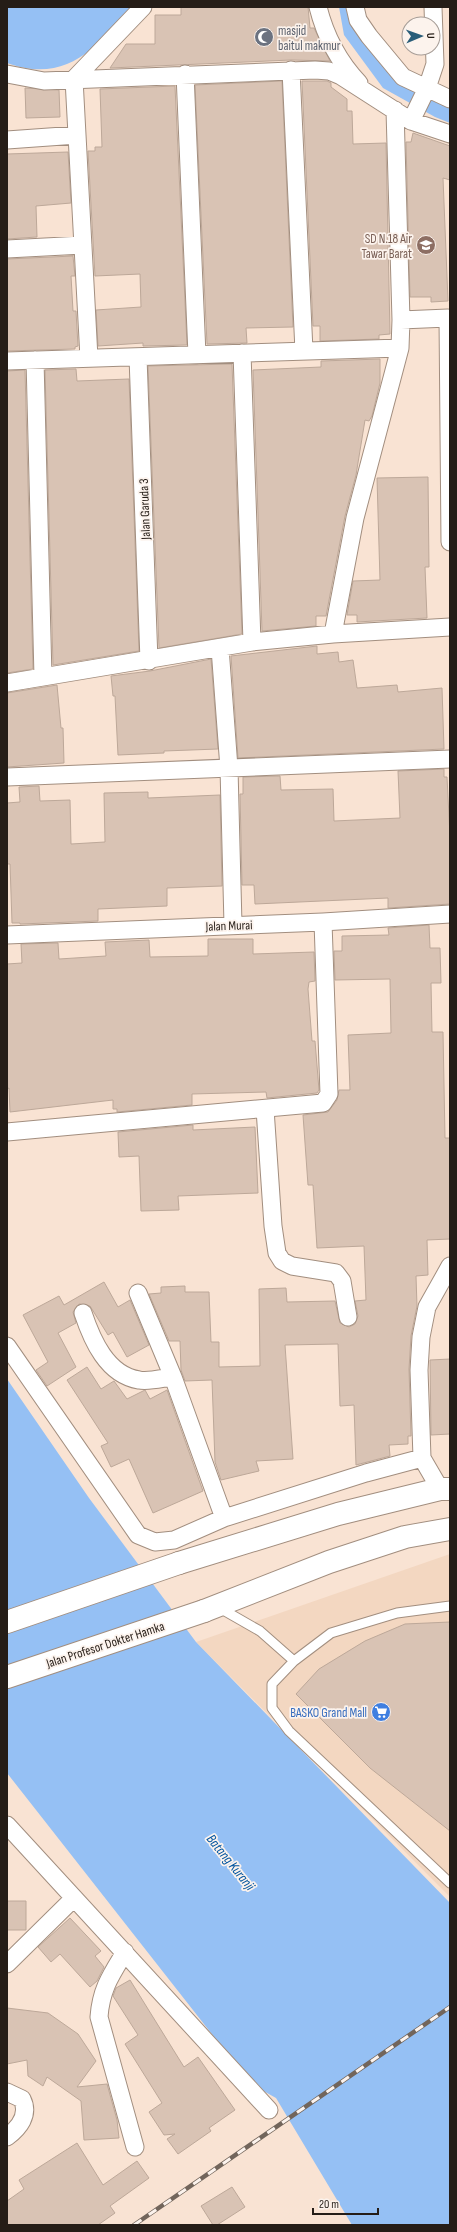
<svg xmlns="http://www.w3.org/2000/svg" width="457" height="2232" font-family="'Sofia Sans Condensed',sans-serif">
<style>
.built{fill:#f3d7c1}
.water{fill:#95c0f4}
.building{fill:#d9c3b4;stroke:#bda899}
.lines{fill:none;stroke-linecap:round;stroke-linejoin:round}
.lane-casing{stroke:#a28e7f;stroke-width:11}
.street-casing{stroke:#a28e7f;stroke-width:19}
.primary-casing{stroke:#a28e7f;stroke-width:24}
.highway-casing{stroke:#a28e7f;stroke-width:24}
.lane{stroke:#fff;stroke-width:9}
.street{stroke:#fff;stroke-width:17}
.primary{stroke:#fff;stroke-width:22}
.highway{stroke:#fff;stroke-width:22}
.rail-casing{stroke:#72655b;stroke-width:4.5}
.rail{stroke:#fcf3ed;stroke-width:3;stroke-dasharray:9;stroke-linecap:butt}
.labels{text-anchor:middle;stroke-width:3.5;stroke-linejoin:round;paint-order:stroke}
.worship-label{font-size:13px;fill:#5b616d;stroke:#fcf3ed;text-anchor:start}
.education-label{font-size:13px;fill:#785e54;stroke:#fcf3ed;text-anchor:end}
.street-label{font-size:13px;fill:#251d17;stroke:#fcf3ed}
.shop-label{font-size:13px;fill:#366cbe;stroke:#fcf3ed;text-anchor:end}
.water-label{font-size:14px;font-style:italic;fill:#0255a0;stroke:#fcf3ed}
</style>
<rect width="100%" height="100%" fill="#f9e3d3"/>
<path class="built" d="M450 1554V1897L196 1642Z"/>
<path class="water" d="M7 7H135C97 46 67 85 7 63Z
M339 7H352L411 89 450 105V123L435 117 383 88 344 35Z
M7 1379 89 1498 196 1642 450 1903V2225H352L276 2098 251 2084 7 1773Z"/>
<path class="building" d="M181 7H308L310 28H314L330 61 291 60 110 68 126 44H155V15H181Z
M282 81 293 327 246 328 247 343 207 344 195 85Z
M302 81H327L331 83V87L347 99V111H352L353 144 386 143 390 334 379 335V339L320 341V326H313Z
M175 86 187 345 143 346V343L98 346 96 310 141 307 140 274 95 276 88 151H95V147H102L100 89Z
M25 88 59 90 60 117 26 118Z
M413 133 450 146V180L443 178 448 301 431 302V297H410L406 142H411Z
M68 152 71 203 36 206 37 237 7 239V154Z
M73 256 75 276H71L73 311H76L78 346 75 347V349L7 351V259Z
M380 359V383L372 416 369 421 365 420 356 475 345 516 326 616H316V626L262 631 253 370 321 367V361Z
M232 364 242 634 159 648 148 366Z
M76 369 77 381 129 379 139 651 53 665 45 370Z
M25 370 33 669 7 673V371Z
M428 477 429 567H425L427 618 357 622V615H347L353 581 380 580 377 478Z
M317 646V654L338 652 339 662 353 660 357 688 397 685 398 692 442 688 444 749 238 758 231 656Z
M211 659 218 749 164 751V753L118 755 115 696H113L111 676 150 671Z
M57 685 61 728H63L64 763 7 767V693Z
M444 769V777H447L450 836V904L388 908V898L255 904 254 885H242L240 794H243V777L280 776 281 790 333 789 334 821 400 818 398 771Z
M39 786 40 801 70 800 71 844 105 842 104 793 148 792V798L220 795 222 886 167 888V906L98 909V921L20 924V923H12L10 864H7V803L20 802 19 787Z
M429 925 430 948H440L441 983H431L432 1032H443L445 1138H450V1239L427 1240 428 1275 416 1276 417 1306 411 1336 409 1369 411 1436H408V1444L389 1445 390 1456 356 1465 354 1405 340 1406 338 1344 285 1345 293 1459 256 1461 259 1471 221 1480 215 1462 212 1380 185 1381 181 1370 180 1341H169L149 1294 161 1293V1287L185 1286V1292H209L211 1342H219V1367L260 1366 259 1289 286 1288 287 1302 335 1301 340 1323 349 1327 355 1324 358 1316 355 1301 366 1300 364 1246 317 1248 313 1185H308L303 1115 328 1112 337 1100 339 1090H350L348 1035 391 1033 390 979 335 980 334 951H342V936L389 935 388 928Z
M208 939H253V954L314 952 315 981 309 982 308 989 312 1041H315L319 1090 317 1093 267 1098 266 1092 192 1094V1105L117 1112V1109H113V1100L10 1112 9 1088 7 1089V964L22 963 21 944 58 943 59 959 106 956 105 942 149 940 150 957 208 956Z
M193 1125V1130L255 1127 258 1193 178 1196 179 1210 141 1211 139 1156 119 1157 118 1132Z
M104 1282 118 1307 130 1300 149 1345 127 1357 113 1332 108 1335 90 1306 79 1304 73 1312 76 1323 58 1333 76 1367 47 1386 36 1370 48 1362 23 1315 59 1296 64 1305Z
M450 1359V1434L431 1435 430 1360Z
M87 1367 101 1389 114 1381 127 1399 145 1390 150 1399 167 1390 203 1491 153 1513 129 1459 111 1467 101 1446 108 1443 67 1380Z
M450 1622V1831L370 1768 296 1694 319 1669 365 1641 405 1624Z
M7 1901H26V1930H7Z
M70 1918 101 1951 95 1956 104 1967 97 1981 90 1987 60 1954 51 1962 38 1947Z
M130 1980 184 2067 198 2057 235 2110 209 2128 211 2131 178 2154 167 2139 175 2134 164 2135 149 2112 162 2103 125 2044 138 2035 113 1996 116 1988Z
M7 2008 48 2013 78 2034 96 2061 77 2087 107 2084 117 2120 119 2138 84 2140 81 2101 47 2077 43 2086 28 2076 27 2060 7 2064Z
M77 2143 103 2185 137 2161 149 2178 110 2206 115 2213 98 2225H7V2201L24 2189 19 2180Z
M232 2187 245 2207 217 2225H213L201 2206Z"/>
<g class="lines">
<g class="lane-casing">
<path id="lane" d="M218 1607 260 1631 294 1661 331 1633 397 1613 450 1606
M294 1661 272 1684V1708L289 1731 450 1883"/>
</g>
<g class="street-casing">
<path id="street" d="M318 7C325 35 339 62 359 83
M355 7 358 20 369 36 403 77 450 99
M291 70 304 351
M7 74 44 81 315 70 329 71 341 76 411 121 450 134
M185 74 197 355
M411 121 427 88 435 64 433 7
M7 140 77 135
M7 249 83 245
M401 320 448 318 450 542
M242 353 252 642
M138 357 149 661
M89 358 74 79 143 7
M35 360 43 677
M7 361 400 348
M333 634 355 518 400 348 401 320 395 110
M220 648 229 768 233 925
M7 683 252 642 333 634 450 627
M7 777 450 759
M7 935 323 922 450 914
M265 1109 273 1226 277 1253 282 1261 292 1266 336 1273 342 1281 348 1317
M7 1132 323 1103 329 1094 323 922
M138 1293 173 1377 224 1518
M83 1313C92 1340 107 1375 139 1380 149 1382 163 1378 173 1377
M7 1346 138 1535 155 1542 174 1540 224 1518 366 1473 422 1458
M440 1489 422 1458 419 1370 421 1337 427 1307 450 1266
M7 1825 269 2110
M125 1952C111 1975 101 1989 99 2017L135 2147
M7 1964 73 1899
M7 2092 22 2099C30 2115 19 2128 7 2137"/>
</g>
<g class="primary-casing">
<path id="primary" d="M7 1622 179 1563
M7 1677 204 1611"/>
</g>
<g class="highway-casing">
<path id="highway" d="M179 1563 338 1514 440 1489H450
M204 1611 329 1562 405 1537 450 1529"/>
</g>
<use href="#lane" class="lane"/>
<use href="#street" class="street"/>
<use href="#primary" class="primary"/>
<use href="#highway" class="highway"/>
<g class="rail-casing">
<path id="rail" d="M134 2225 450 2007"/>
</g>
<use href="#rail" class="rail"/>
</g>
<defs>
<g id="mosque-disc" transform="scale(1)"><circle r="9.5" fill="#6b7280" stroke="#fcf3ed"/><path d="M3.5-4.9A6 6 0 1 0 3.5 4.9A5 5 0 1 1 3.5-4.9Z" fill="#fff"/></g>
<g id="school-disc" transform="scale(1)"><circle r="9.5" fill="#8d6e63" stroke="#fcf3ed"/><path d="M0-5L7-2L0 1L-7-2ZM-4 1L0 2.5L4 1V4Q0 6-4 4Z" fill="#fff"/></g>
<g id="supermarket-disc" transform="scale(1)"><circle r="9.5" fill="#3f7fe0" stroke="#fcf3ed"/><path d="M-6-5.5h2.5l.6 2H6L4.5 2H-2.5L-4.4-4H-6ZM-1.5 3.2a1.3 1.3 0 1 0 .1 0ZM3 3.2a1.3 1.3 0 1 0 .1 0Z" fill="#fff"/></g>
</defs>
<g fill-rule="evenodd">
<use href="#mosque-disc" x="264" y="37"/>
<use href="#school-disc" x="426" y="245"/>
<use href="#supermarket-disc" x="381" y="1712"/>
</g>
<g class="labels">
<g class="worship-label">
<text x="278" y="35">masjid<tspan x="278" dy="15">baitul makmur</tspan></text>
</g>
<g class="education-label">
<text x="412" y="243">SD N.18 Air<tspan x="412" dy="15">Tawar Barat</tspan></text>
</g>
<g class="street-label">
<text transform="translate(144 509) rotate(-92)" y="5">Jalan Garuda 3</text>
<text transform="translate(229 925) rotate(-2)" y="5">Jalan Murai</text>
<text transform="translate(105 1644) rotate(-18)" y="5">Jalan Profesor Dokter Hamka</text>
</g>
<g class="shop-label">
<text x="367" y="1717">BASKO Grand Mall</text>
</g>
<g class="water-label">
<text transform="translate(231 1862) rotate(51)" y="5">Batang Kuranji</text>
</g>
</g>
<rect width="457" height="2232" fill="none" stroke="#251d17" stroke-width="16"/>
<g transform="translate(421 36) rotate(88)"><circle r="19" fill="#fcf3ed" stroke="#a69d97"/>
<path d="M0-3L7 15L0 10L-7 15Z" fill="#295d79"/>
<text y="-6" font-size="11" font-weight="bold" text-anchor="middle" fill="#251d17">U</text>
</g>
<path d="M313 2208v6h65v-6" fill="none" stroke="#251d17" stroke-width="2"/>
<text x="319" y="2208" font-size="12" fill="#251d17" stroke="#fcf3ed" stroke-width="3" paint-order="stroke">20 m</text>
</svg>
